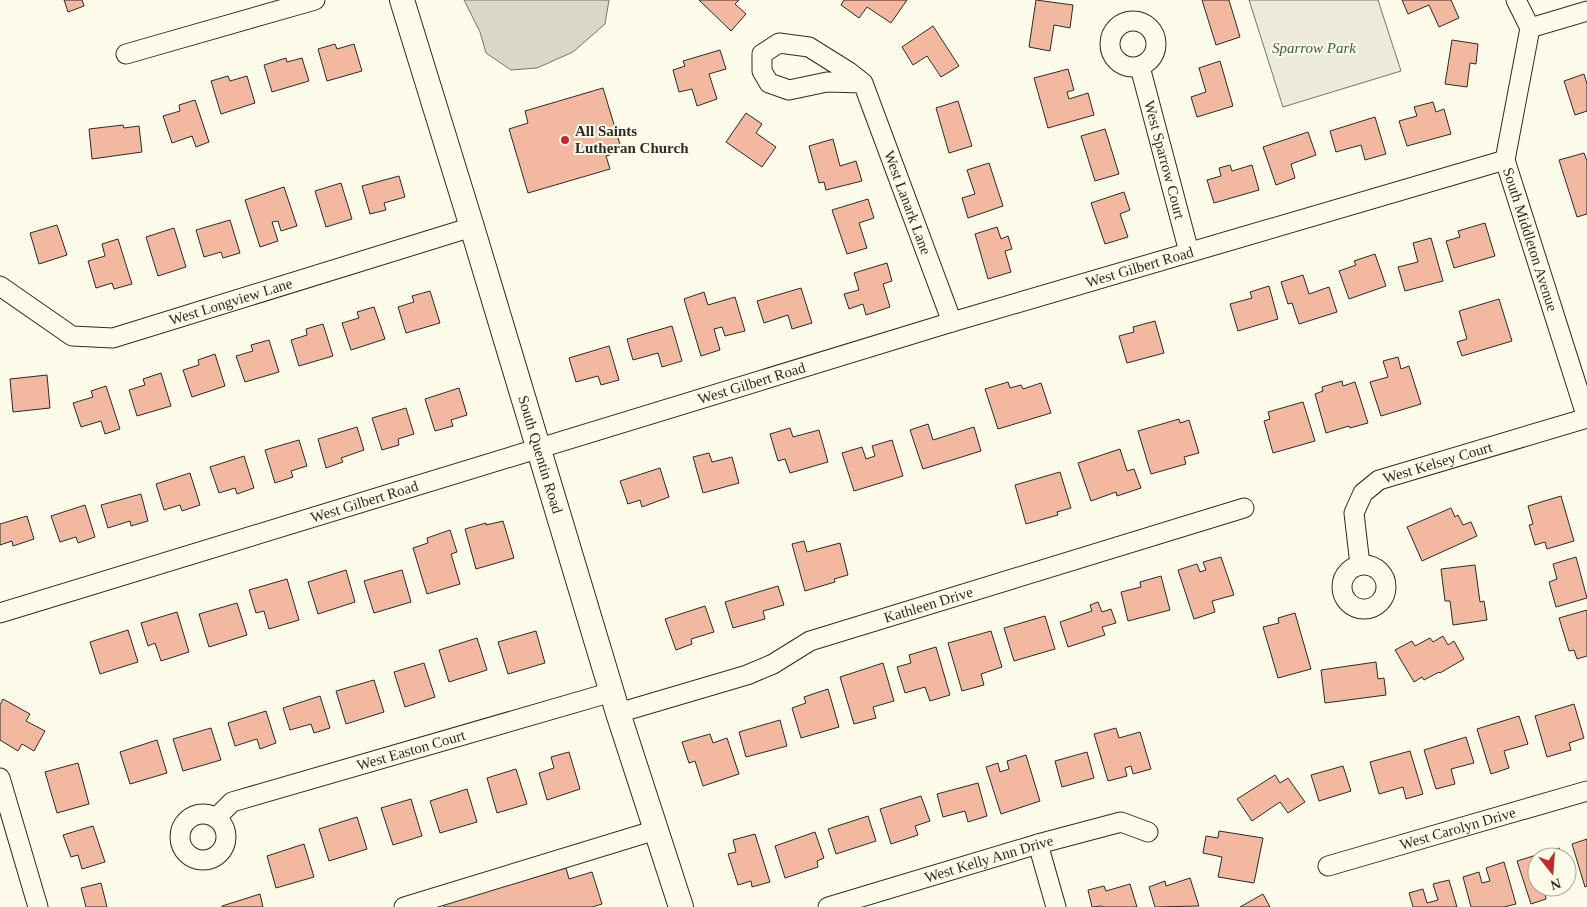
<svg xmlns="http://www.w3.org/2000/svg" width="1587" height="907" font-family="Georgia,serif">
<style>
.green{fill:#ecebdb;stroke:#74746e}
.water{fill:#d8d7c9;stroke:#74746e}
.building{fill:#f2b8a0;stroke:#2b2b2b}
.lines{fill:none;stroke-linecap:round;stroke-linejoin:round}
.minor-casing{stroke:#2b2b2b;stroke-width:21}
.major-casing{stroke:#2b2b2b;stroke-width:26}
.minor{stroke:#fdfbea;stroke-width:19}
.major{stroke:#fdfbea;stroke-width:24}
.poi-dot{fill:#c62828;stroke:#fdfbea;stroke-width:2}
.labels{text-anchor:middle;stroke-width:4;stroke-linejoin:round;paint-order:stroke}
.park-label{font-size:15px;font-style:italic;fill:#34623c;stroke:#fdfbea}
.poi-label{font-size:15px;font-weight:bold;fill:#2b2b2b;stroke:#fdfbea;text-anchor:start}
.street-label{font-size:15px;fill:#2b2b2b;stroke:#fdfbea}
</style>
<rect width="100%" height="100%" fill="#fdfbea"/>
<path class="green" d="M1249 0H1378L1401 71 1283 107Z"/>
<path class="water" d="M464 0H609L605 24 573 52 537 68 511 70 486 53 480 32Z"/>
<path class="building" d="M64 0H82L84 6 68 12Z
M699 0H739L735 4 746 14 731 31Z
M844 0H907L891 23 867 7 859 18 841 5Z
M1036 0 1073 5 1070 28 1054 25 1050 51 1029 47Z
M1202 0H1229L1240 37 1216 45Z
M1402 0H1451L1459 18 1439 27 1429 5 1408 14Z
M933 26 959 66 941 77 927 56 913 65 902 47Z
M1452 40 1478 44 1476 64 1470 63 1467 87 1445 84Z
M335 44 337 49 354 44 362 71 327 81 318 49Z
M720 50 726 69 709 74 717 99 697 106 692 89 679 92 673 70 685 66 683 61Z
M286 58 287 62 302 58 309 81 272 92 264 65Z
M1220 61 1233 106 1197 117 1191 97 1206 92 1199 68Z
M1068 69 1074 90 1067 92 1069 99 1088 93 1094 115 1048 128 1034 78Z
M1584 74 1587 84V111L1575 115 1564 81Z
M228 76 230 81 247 76 255 103 221 114 211 81Z
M603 88 622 151 606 156 610 169 528 193 509 129 528 123 525 111Z
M195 100 209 142 196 147 192 136 172 143 163 116 180 111 179 105Z
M958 101 972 146 949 153 936 108Z
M1433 102 1436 112 1444 109 1451 134 1407 146 1399 121 1417 116 1414 107Z
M746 113 762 124 756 133 776 147 762 167 726 142Z
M1375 117 1386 154 1365 160 1361 145 1336 152 1330 131Z
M123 125 124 128 139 126 142 152 92 159 89 129Z
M1105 129 1119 174 1095 181 1081 136Z
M1308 132 1316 155 1291 164 1295 178 1276 185 1263 147Z
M833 139 840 166 856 161 862 181 826 190 824 182 819 183 809 146Z
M1584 153 1587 161V214L1577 217 1559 160Z
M989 163 1003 206 968 218 962 198 975 194 967 170Z
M1230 165 1232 171 1252 165 1259 190 1214 203 1207 180 1221 176 1219 168Z
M399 176 405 197 384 203 386 210 370 214 362 186Z
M341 183 352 219 326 227 315 191Z
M284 187 297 226 281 231 278 221 272 222 278 241 260 247 245 200Z
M1124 192 1130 210 1120 214 1128 237 1105 244 1091 203Z
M868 199 874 218 859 223 867 248 847 254 832 210Z
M230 220 240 253 223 258 221 252 204 257 196 230Z
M1485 223 1495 256 1454 268 1446 241 1460 237 1458 231Z
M57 225 67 255 39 264 30 233Z
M997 227 1001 239 1008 236 1012 249 1005 251 1011 272 988 279 975 234Z
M174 228 186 267 158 276 146 237Z
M1431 238 1443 281 1405 291 1398 267 1418 262 1413 243Z
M118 239 132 284 114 289 112 283 96 288 88 261 105 256 102 244Z
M1375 254 1386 286 1349 299 1339 271 1356 265 1354 261Z
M887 263 892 281 883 284 890 307 866 315 863 304 849 309 844 294 859 290 854 273Z
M1303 275 1309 294 1329 287 1337 312 1299 324 1292 303 1288 304 1281 282Z
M1269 286 1278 319 1238 331 1230 304 1252 298 1250 292Z
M801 288 812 323 792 329 788 315 764 323 757 301Z
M430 291 440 323 406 333 398 307 414 302 412 296Z
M704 292 708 305 735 297 745 331 725 336 722 327 714 329 720 350 701 356 684 299Z
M1499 299 1512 341 1462 356 1457 342 1467 339 1459 311Z
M374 307 385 339 351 350 342 323 359 318 357 312Z
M1155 321 1164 353 1127 363 1119 336 1134 332 1133 327Z
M323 324 333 356 299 366 291 340 307 335 306 329Z
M672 326 682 361 662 367 658 353 633 360 627 339Z
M269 340 279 372 245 382 236 356 253 351 251 345Z
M609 346 619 380 601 385 598 376 576 382 569 358Z
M215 354 225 386 192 397 183 370 199 365 198 360Z
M1398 357 1401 369 1409 366 1421 404 1381 416 1370 382 1388 377 1383 361Z
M161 373 171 406 137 416 129 390 145 385 143 379Z
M47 375 50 408 13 412 10 379Z
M1342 381 1343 386 1355 382 1368 423 1350 428 1349 426 1326 433 1315 394 1323 391 1322 387Z
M1008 382 1010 388 1021 385 1023 389 1041 383 1051 413 998 429 985 389Z
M106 386 120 429 105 434 101 421 81 427 73 403 93 397 91 391Z
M459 388 467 415 451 420 453 426 435 431 425 399Z
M1303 402 1315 441 1273 453 1264 421 1270 419 1268 412Z
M406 408 414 434 398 439 399 445 382 450 372 418Z
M1179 419 1180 423 1189 420 1199 453 1184 457 1186 464 1151 474 1138 431Z
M928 424 933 440 974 427 981 451 923 469 910 430Z
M357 427 364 450 341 458 343 462 326 468 318 439Z
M790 428 793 437 819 430 828 462 790 473 785 459 778 461 770 434Z
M299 440 307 466 291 471 293 477 275 483 265 450Z
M892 440 903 476 854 491 842 453 862 447 866 459 875 456 872 446Z
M1120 449 1127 471 1134 469 1141 488 1117 496 1116 492 1091 501 1078 463Z
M709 453 712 462 732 457 739 483 703 493 693 457Z
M244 456 254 488 237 494 235 488 219 493 210 467Z
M660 468 669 497 642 507 640 500 628 504 620 481Z
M1060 472 1071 508 1057 512 1058 515 1026 524 1015 485Z
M190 473 200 505 182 511 180 505 164 510 156 484Z
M141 494 148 521 131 526 130 521 108 528 101 505Z
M1561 496 1574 541 1547 549 1545 542 1535 545 1529 525 1533 524 1528 506Z
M85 505 95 537 78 543 76 537 60 542 51 516Z
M1451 508 1455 517 1458 515 1463 525 1471 522 1477 536 1422 561 1407 527Z
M27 516 34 539 13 546 12 541 0 545V524Z
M503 521 514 558 476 569 465 529 486 523V525Z
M450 530 457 552 451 554 460 584 427 594 413 548 428 543 427 538Z
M804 541 807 552 840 543 848 575 834 579 835 582 805 591 792 544Z
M1221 557 1234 595 1212 601 1215 612 1194 619 1178 570 1197 564 1200 572 1206 570 1203 562Z
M1576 557 1587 598 1556 607 1549 582 1557 579 1553 564Z
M1475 565 1480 602 1484 601 1487 620 1453 625 1450 601H1445L1441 569Z
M346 570 355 602 318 614 308 582Z
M402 570 411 602 374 613 364 581Z
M1161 576 1170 610 1128 621 1121 592 1141 587 1140 582Z
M287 579 299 620 269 629 264 611 256 613 249 590Z
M778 586 784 605 763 611 765 619 733 628 725 602Z
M1098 602 1102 612 1111 609 1116 623 1102 627 1105 635 1068 647 1060 622 1092 611 1090 605Z
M237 603 247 635 209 647 199 614Z
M705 606 714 632 691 639 692 644 676 650 665 619Z
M1587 610V656L1577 659 1574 650 1569 651 1559 618Z
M177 612 189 652 161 661 155 643 148 646 141 623Z
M1295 613 1311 669 1278 678 1263 627 1279 623 1278 618Z
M1045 616 1055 649 1014 661 1004 628Z
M128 630 138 662 100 674 90 642Z
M536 631 545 663 508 674 498 642Z
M991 631 1002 667 981 674 984 685 962 691 948 643Z
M1443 636 1448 645 1454 641 1464 659 1440 673 1439 672 1424 680 1422 677 1414 682 1395 650 1412 641 1415 646 1430 638 1433 642Z
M477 638 487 670 449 682 439 650Z
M936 647 950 695 930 701 925 687 905 693 897 667 911 663 909 655Z
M1376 662 1378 679 1384 678 1386 695 1325 703 1321 670Z
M424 663 435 697 405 707 394 672Z
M883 663 894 701 873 707 876 718 854 724 840 677Z
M374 680 384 712 346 724 336 691Z
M828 689 839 727 801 738 792 708 806 703 804 697Z
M320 696 330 728 314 733 311 724 290 730 283 708Z
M3 699 30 714 26 721 45 731 34 751 22 744 18 751 0 740V705Z
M1574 704 1584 738 1569 743 1571 750 1547 757 1535 716Z
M266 711 276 743 260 749 257 739 235 746 228 723Z
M1519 716 1528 744 1504 751 1509 768 1491 774 1477 729Z
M780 720 787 746 746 757 739 732Z
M211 728 221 760 183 771 173 739Z
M1116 728 1119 738 1140 732 1151 769 1133 774 1131 766 1125 768 1127 776 1108 781 1094 734Z
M710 734 713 743 727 738 739 774 703 786 695 761 689 763 682 742Z
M1466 737 1474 763 1451 769 1455 784 1436 789 1424 750Z
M157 740 167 773 130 784 120 752Z
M1410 751 1423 794 1406 799 1403 787 1379 794 1370 762Z
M569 752 580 789 547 800 539 773 554 768 551 757Z
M1087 752 1094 778 1062 787 1055 761Z
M1026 755 1040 801 1001 814 986 767 998 763 1000 772 1009 769 1007 761Z
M78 763 89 804 57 813 45 772Z
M1343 766 1351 791 1319 801 1311 775Z
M516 769 527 804 497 813 487 778Z
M1275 775 1280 783 1288 778 1305 802 1288 813 1280 802 1252 821 1237 799Z
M978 783 987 816 968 822 965 811 943 817 937 794Z
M467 789 477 822 440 833 430 801Z
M921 796 930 821 915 826 918 835 891 844 880 809Z
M411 799 422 836 393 845 381 808Z
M868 816 876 841 836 854 828 829Z
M357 817 367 849 329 861 319 829Z
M93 826 105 862 82 869 78 855 71 857 63 835Z
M1219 831 1263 838 1254 883 1218 877 1222 857 1203 853 1206 836 1218 838Z
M815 832 824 858 817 861 818 867 785 878 775 846Z
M755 834 770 882 752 887 751 881 738 885 728 854 736 852 733 840Z
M1587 839V886L1585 887 1572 844Z
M304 844 314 877 276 888 267 856Z
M1559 848 1562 857H1537V887H1567V873L1571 886 1545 894 1546 899 1531 904 1517 861Z
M1504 862 1516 904 1504 907H1471L1463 877 1479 872 1482 883 1490 881 1486 868Z
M566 868 569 879 592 872 602 904 592 907H444V904Z
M1190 878 1199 906 1155 907 1149 887 1165 881 1166 886Z
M1449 880 1457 907H1413L1409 893 1423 889 1427 903 1438 900 1433 884Z
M101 883 107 907H86L81 888Z
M1130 884 1137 907H1103L1102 906 1092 907 1088 890 1104 886 1106 891Z
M260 894 263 907H222V906Z
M1263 894 1270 907H1240Z"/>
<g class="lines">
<g class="minor-casing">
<g id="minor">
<path id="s1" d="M1516 0 1530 28 1505 160 1587 418"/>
<circle cx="1133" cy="44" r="23"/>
<path d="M1530 28 1587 11"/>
<path d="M126 54 315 0"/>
<path id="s2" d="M1140 67 1189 252"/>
<path id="s3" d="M863 83 827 82 789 90 769 83 762 71V54L779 43 809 47 849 72 863 83 952 322"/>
<path id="s4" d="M0 286 72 336 113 338 472 227"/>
<path id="s5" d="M1360 565 1354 513 1363 493 1379 480 1587 418"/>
<circle cx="1364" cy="587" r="22"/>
<path id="s6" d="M0 613 952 322 1505 160"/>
<path id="s7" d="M618 713 747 675 773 664 810 641 1244 508"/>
<path d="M0 778 38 907"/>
<circle cx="203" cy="837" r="23"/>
<path id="s8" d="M216 818 232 802 612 692"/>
<path d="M1038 844 1056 907"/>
<path id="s9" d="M1328 866 1587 791"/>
<path d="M404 907 656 830"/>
<path id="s10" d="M828 907 1038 844 1121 822 1148 832"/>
</g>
</g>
<g class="major-casing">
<g id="major">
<path id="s11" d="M402 0 472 227 618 713 681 907"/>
</g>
</g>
<use href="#minor" class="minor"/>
<use href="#major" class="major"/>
</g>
<circle class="poi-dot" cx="565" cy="140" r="5"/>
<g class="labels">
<g class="park-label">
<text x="1314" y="53">Sparrow Park</text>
</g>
<g class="poi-label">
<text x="575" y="136">All Saints<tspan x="575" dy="17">Lutheran Church</tspan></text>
</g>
<g class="street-label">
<text dy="5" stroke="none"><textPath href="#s2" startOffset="96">West Sparrow Court</textPath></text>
<text dy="5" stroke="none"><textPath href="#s3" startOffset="370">West Lanark Lane</textPath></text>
<text dy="5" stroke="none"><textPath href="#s1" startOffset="249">South Middleton Avenue</textPath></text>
<text dy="5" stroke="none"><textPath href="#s6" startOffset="1191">West Gilbert Road</textPath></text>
<text dy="5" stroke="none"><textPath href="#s4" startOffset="252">West Longview Lane</textPath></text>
<text dy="5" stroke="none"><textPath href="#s6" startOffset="786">West Gilbert Road</textPath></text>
<text dy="5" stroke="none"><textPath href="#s11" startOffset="475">South Quentin Road</textPath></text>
<text dy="5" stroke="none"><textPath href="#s5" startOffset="156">West Kelsey Court</textPath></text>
<text dy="5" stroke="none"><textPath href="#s6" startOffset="381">West Gilbert Road</textPath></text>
<text dy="5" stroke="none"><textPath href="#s7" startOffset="330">Kathleen Drive</textPath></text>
<text dy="5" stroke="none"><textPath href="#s8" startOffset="209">West Easton Court</textPath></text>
<text dy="5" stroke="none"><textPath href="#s9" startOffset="135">West Carolyn Drive</textPath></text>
<text dy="5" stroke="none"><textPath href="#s10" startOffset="168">West Kelly Ann Drive</textPath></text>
</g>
</g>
<g transform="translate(1552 872) rotate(163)"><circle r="24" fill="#fdfbea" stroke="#a9a89e"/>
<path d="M0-4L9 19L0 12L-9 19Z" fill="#c62828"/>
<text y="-8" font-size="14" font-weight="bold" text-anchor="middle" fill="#2b2b2b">N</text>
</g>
</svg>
